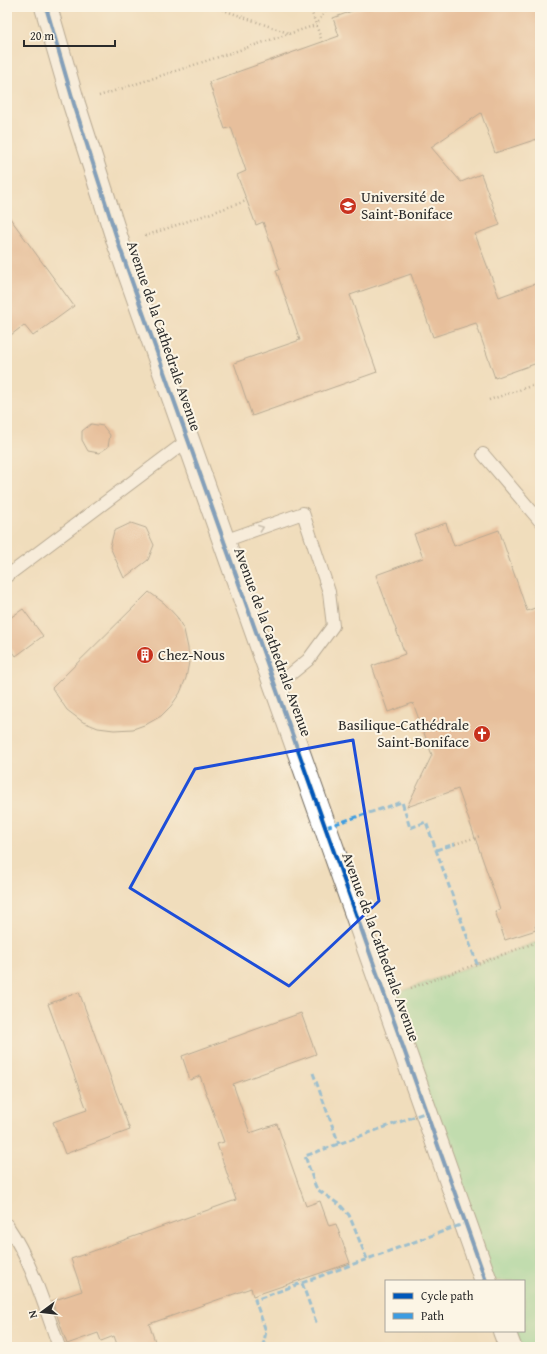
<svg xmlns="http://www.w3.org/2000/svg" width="547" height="1354" font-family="'Gentium Book Plus',serif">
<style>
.green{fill:#87db9e;stroke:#598364}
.building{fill:#dc9c75}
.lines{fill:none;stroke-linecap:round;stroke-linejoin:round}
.service-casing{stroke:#70695e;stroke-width:14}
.minor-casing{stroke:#70695e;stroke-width:24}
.path{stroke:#70695e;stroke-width:2.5;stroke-dasharray:1 3;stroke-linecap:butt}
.service{stroke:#fff;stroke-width:12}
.minor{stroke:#fff;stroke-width:22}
.quiet{stroke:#3d9ce1;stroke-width:3;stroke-dasharray:6 3;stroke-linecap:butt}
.cycleway-casing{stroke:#fcf5e5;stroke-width:6}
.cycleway{stroke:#0057b8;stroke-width:4}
.oneway{stroke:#a0a0a0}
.marked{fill:none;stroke:#1d4ed8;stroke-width:3;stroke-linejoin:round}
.labels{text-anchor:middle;stroke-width:4;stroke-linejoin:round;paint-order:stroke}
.poi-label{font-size:15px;fill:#2b2b2b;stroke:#fcf5e5;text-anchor:start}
.street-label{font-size:15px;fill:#2b2b2b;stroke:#fcf5e5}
</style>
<rect width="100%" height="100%" fill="#fcf5e5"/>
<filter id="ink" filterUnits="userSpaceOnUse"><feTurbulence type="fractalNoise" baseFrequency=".025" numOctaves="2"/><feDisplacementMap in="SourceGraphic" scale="8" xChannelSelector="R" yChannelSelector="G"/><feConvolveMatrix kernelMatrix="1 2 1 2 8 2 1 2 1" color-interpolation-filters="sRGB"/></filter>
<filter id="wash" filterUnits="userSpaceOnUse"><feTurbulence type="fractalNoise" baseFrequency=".012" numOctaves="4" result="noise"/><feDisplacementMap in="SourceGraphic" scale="16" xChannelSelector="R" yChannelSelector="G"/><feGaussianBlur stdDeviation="0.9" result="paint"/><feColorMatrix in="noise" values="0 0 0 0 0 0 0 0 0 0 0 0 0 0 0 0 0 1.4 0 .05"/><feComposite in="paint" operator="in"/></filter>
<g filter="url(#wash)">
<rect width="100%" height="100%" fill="#f0ddbc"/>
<path class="green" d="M540 941V1347H510L504 1331H524V1281H486L386 997Z"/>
<g id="blocks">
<path class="building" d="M363 7H540V138L495 153 481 113 431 147 461 182 481 174 500 225 475 234 499 297 540 282V362L495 378 476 323 433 337 411 274 350 295 377 372 252 416 234 363 300 340 276 270 280 269 263 222 256 225 237 175 246 171 231 127 225 129 209 82 339 36 333 18Z
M7 214 74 306 33 336 24 325 7 338Z
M91 424 103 426 110 435 108 447 99 453 88 451 82 440V431Z
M131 523 146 528 154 545 148 560 124 578 110 547 114 531Z
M446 523 454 546 499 530 527 611 540 606V924L535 926 536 930 505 940 495 911 500 909 458 789 407 807 432 755 413 703 388 712 372 666 405 654 376 575 423 558 414 534Z
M149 592 164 603 177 617 184 630 188 648 189 662 186 678 180 693 171 706 161 716 147 724 133 729 114 730 98 728 83 722 67 710 52 688Z
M23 609 43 636 16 656 7 643V620Z
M79 992 130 1130 65 1154 53 1122 87 1110 48 1004Z
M301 1013 316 1054 233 1084 250 1133 277 1124 306 1206 320 1201 329 1226 336 1224 350 1263 253 1296 251 1288 149 1324 157 1347H118L114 1336 101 1341 98 1333 67 1344 52 1301 82 1291 71 1259 236 1200 217 1144 224 1142 200 1076 190 1080 182 1056Z"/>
</g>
</g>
<g filter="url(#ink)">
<use href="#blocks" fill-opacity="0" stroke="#70695e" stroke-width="1"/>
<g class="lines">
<g class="service-casing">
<path id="service" d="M483 454 540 521
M224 541 303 513 329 592 333 626 308 660 276 686
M7 576 188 440
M7 1225C32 1262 44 1305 59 1347"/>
</g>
<g class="minor-casing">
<path id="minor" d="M46 7 74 104 119 245 486 1281
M504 1331 510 1347"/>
</g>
<path class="path" d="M215 7 288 33
M310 7 322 42
M99 96 316 25 328 7
M145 236 246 201
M489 400 540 383
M455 844 480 836
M411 988 540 941"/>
<use href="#service" class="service"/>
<use href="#minor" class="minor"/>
<path class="quiet" d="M326 827 402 802 410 828 426 822 477 964
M436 850 455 844
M313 1073 339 1144
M367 1259 349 1215 341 1206 317 1189 315 1185 305 1156 427 1112
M302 1283 317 1325
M263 1347 266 1331 255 1300 466 1223"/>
<g class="cycleway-casing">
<path id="cycleway" d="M46 7 74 104 119 245 486 1281"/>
</g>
<use href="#cycleway" class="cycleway"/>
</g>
<defs><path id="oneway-chevron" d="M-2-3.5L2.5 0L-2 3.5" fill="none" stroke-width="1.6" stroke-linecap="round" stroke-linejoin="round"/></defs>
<use class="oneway" href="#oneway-chevron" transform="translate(261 528) rotate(-20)"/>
</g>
<path d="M0 0H547V1354H0ZM353 740 379 901 289 986 130 888 195 769Z" fill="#f0ddbc" fill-opacity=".55" fill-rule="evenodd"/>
<path class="marked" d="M353 740 379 901 289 986 130 888 195 769Z"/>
<defs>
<g id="university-disc" transform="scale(0.9)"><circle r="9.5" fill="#c8321e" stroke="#fcf5e5"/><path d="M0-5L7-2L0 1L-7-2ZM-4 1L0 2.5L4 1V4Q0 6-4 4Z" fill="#fff"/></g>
<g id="building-disc" transform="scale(0.9)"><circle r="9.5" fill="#c8321e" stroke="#fcf5e5"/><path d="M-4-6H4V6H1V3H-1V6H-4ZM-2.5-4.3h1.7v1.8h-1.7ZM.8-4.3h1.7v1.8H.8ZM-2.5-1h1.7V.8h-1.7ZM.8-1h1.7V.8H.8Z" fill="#fff"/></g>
<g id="church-disc" transform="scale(0.9)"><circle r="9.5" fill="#c8321e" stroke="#fcf5e5"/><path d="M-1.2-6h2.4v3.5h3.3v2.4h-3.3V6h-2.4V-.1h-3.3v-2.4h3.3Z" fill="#fff"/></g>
</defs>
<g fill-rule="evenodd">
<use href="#university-disc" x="348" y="206"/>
<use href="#building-disc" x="145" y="655"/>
<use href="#church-disc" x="482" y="734"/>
</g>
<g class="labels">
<g class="poi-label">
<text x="361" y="202">Université de<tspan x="361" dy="17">Saint-Boniface</tspan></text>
<text x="158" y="660">Chez-Nous</text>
<text x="469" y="730" text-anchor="end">Basilique-Cathédrale<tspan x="469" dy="17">Saint-Boniface</tspan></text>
</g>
<g class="street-label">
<text transform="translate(164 336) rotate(71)" y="5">Avenue de la Cathedrale Avenue</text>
<text transform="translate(273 642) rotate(70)" y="5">Avenue de la Cathedrale Avenue</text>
<text transform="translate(381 947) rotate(70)" y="5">Avenue de la Cathedrale Avenue</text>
</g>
</g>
<rect width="547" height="1354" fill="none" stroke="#fcf5e5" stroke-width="24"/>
<rect x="385" y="1280" width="140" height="52" fill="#fcf5e5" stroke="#a8a49b"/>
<rect x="393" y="1293" width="20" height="6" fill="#0057b8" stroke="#a8a49b"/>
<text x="421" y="1300" font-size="12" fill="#2b2b2b">Cycle path</text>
<rect x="393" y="1313" width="20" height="6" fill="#3d9ce1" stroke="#a8a49b"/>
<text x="421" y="1320" font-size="12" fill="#2b2b2b">Path</text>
<g transform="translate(42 1312) rotate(255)" stroke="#fcf5e5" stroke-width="3" paint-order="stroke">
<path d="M0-3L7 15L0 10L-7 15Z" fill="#2b2b2b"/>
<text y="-6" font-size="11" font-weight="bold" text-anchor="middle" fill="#2b2b2b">N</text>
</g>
<path d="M24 40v6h91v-6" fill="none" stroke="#2b2b2b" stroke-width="2"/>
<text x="30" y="40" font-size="12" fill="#2b2b2b" stroke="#fcf5e5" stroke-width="3" paint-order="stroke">20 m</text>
</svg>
